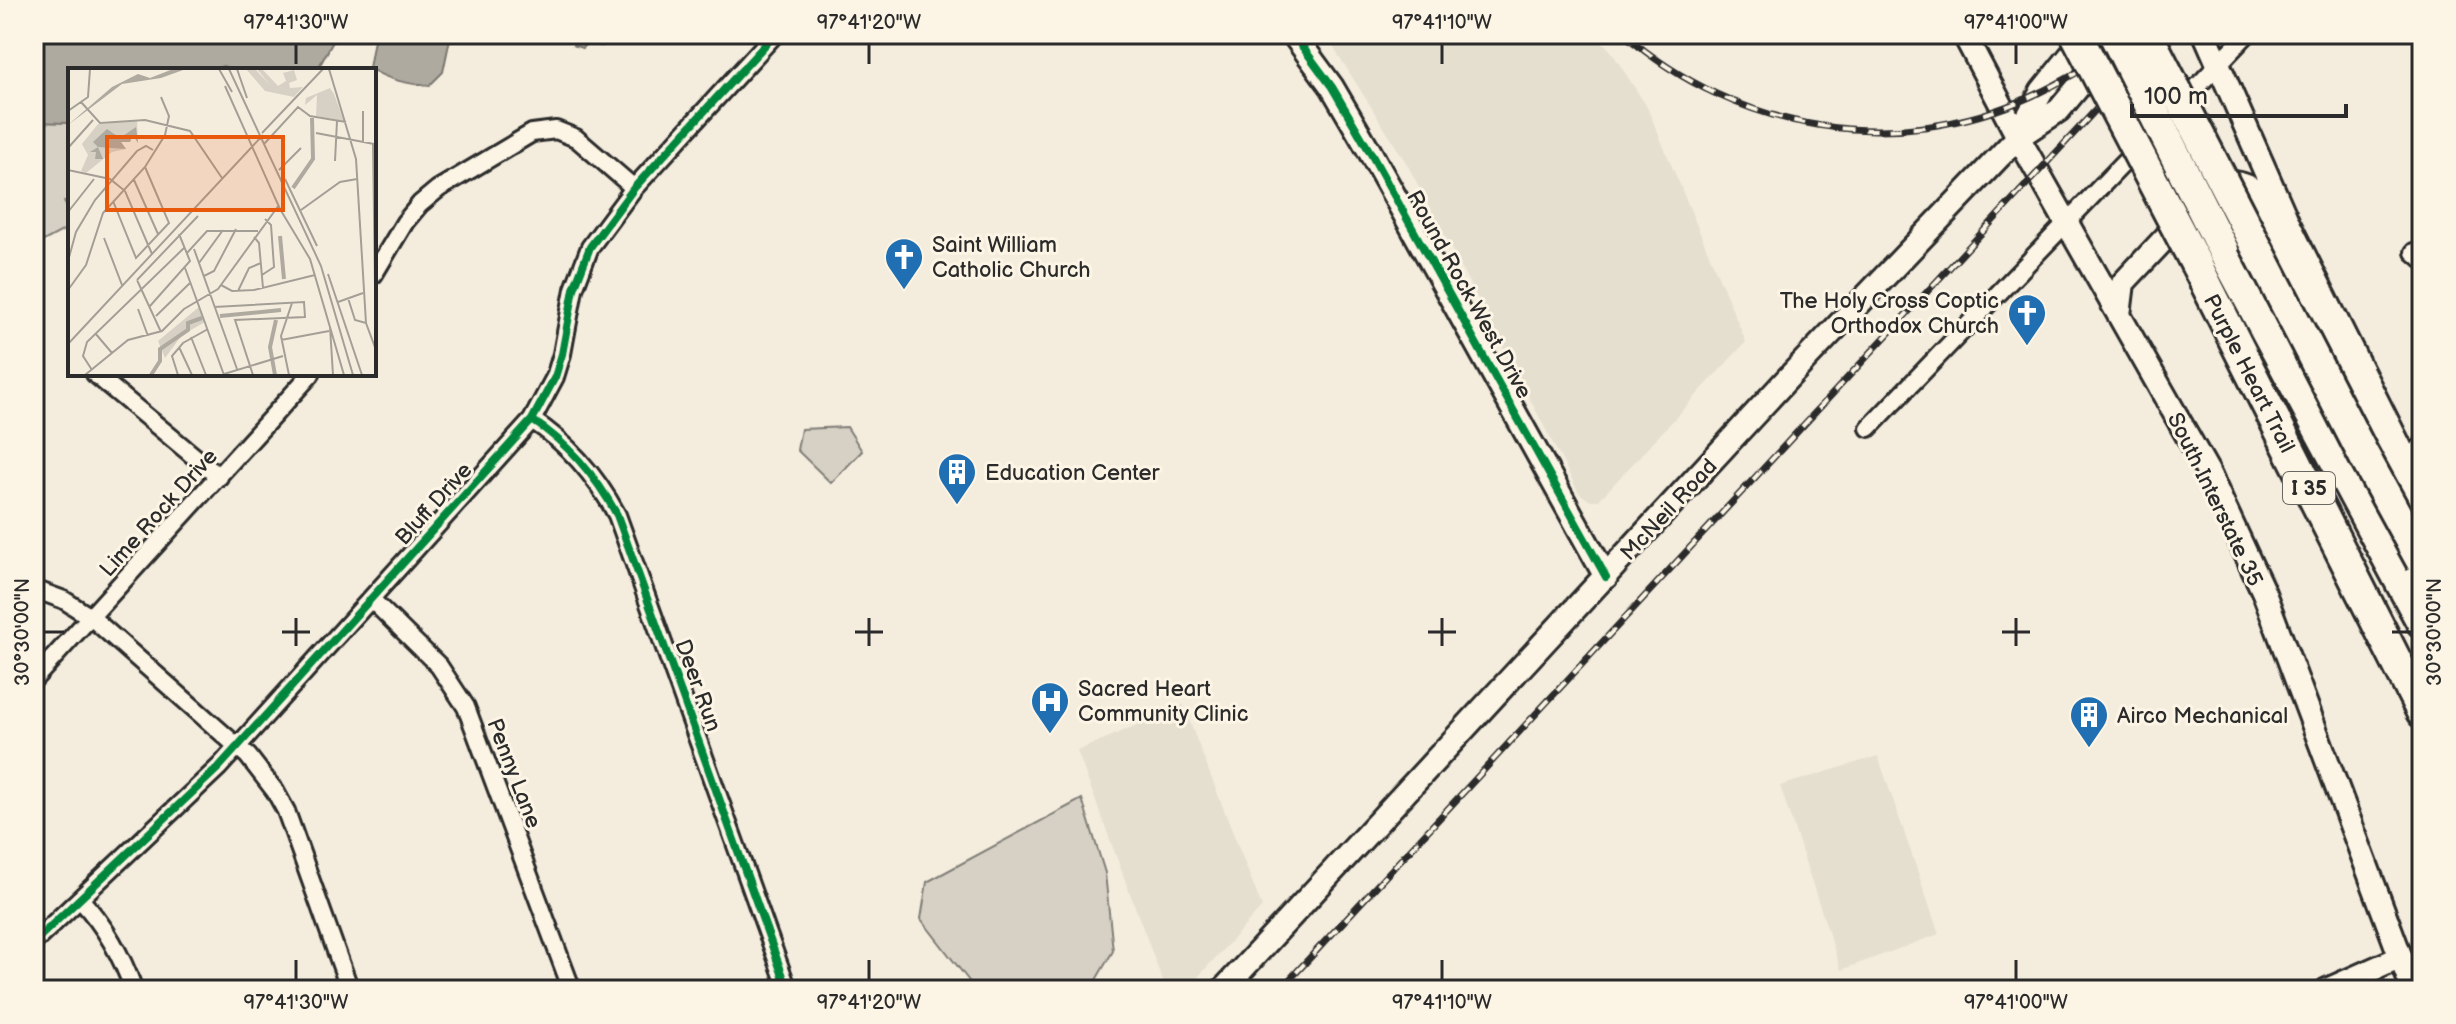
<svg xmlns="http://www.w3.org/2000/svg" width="2456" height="1024" font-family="'Balsamiq Sans',sans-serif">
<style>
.built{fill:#e5dfd0}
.green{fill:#d6d1c4;stroke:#807e78;stroke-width:2}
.water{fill:#afaaa0;stroke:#7a7771;stroke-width:2}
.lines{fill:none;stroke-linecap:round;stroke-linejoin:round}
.street-casing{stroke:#2b2b2b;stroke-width:22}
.secondary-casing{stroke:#2b2b2b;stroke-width:28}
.highway-casing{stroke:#2b2b2b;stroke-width:36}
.street{stroke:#fcf5e5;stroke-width:16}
.secondary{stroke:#fcf5e5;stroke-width:22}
.highway{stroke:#fcf5e5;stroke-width:30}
.rail-casing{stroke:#2b2b2b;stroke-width:7}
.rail{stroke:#fcf5e5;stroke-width:4;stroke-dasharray:12;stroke-linecap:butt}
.highway-bridge-casing{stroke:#2b2b2b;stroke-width:36;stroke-linecap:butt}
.highway-bridge{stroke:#fcf5e5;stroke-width:30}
.cycleway-casing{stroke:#fcf5e5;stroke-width:13}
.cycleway{stroke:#00873e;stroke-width:8}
.ticks{fill:none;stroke:#2b2b2b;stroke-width:3}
.labels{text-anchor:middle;stroke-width:6;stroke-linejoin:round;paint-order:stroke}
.shield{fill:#fcf5e5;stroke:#6a6863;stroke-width:2}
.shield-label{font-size:20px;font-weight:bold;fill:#2b2b2b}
.poi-label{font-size:22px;fill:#2b2b2b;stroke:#fcf5e5;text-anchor:start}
.street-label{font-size:22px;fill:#2b2b2b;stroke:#fcf5e5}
.inset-river{fill:none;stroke:#afaaa0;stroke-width:4}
.inset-road{fill:none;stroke:#a49f96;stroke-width:2}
.view{fill:#e8590c;fill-opacity:0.15;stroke:#e8590c;stroke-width:4}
.inset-edge{fill:none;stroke:#2b2b2b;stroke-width:4}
.neatline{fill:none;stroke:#2b2b2b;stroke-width:3}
.ticks-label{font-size:20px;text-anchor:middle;fill:#2b2b2b}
</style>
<rect width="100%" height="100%" fill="#f4edde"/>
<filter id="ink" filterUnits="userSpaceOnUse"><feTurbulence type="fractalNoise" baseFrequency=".0125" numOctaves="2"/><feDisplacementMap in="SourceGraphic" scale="16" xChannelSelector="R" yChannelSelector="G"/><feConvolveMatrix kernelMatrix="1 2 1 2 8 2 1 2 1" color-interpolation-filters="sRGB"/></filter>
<g filter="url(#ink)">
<path class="built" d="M1325 34H1595L1611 51 1647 107 1746 342 1599 500H1589L1579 493 1407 164Z
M1183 705 1262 907 1186 990H1166L1077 751Z
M1878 756 1939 934 1841 970 1780 786Z"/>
<path class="green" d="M34 34H337L317 70H235L223 66 211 70H70V202L64 201 70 215V227L34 246Z
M847 427 862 451 831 483 797 450 801 429Z
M1082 799 1105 873 1113 951 1090 990H976L921 919 927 882Z"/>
<path class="water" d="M34 34H337L317 70H235L223 66 211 70H70V122L67 123 34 122Z
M375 34H451L443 72 429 86C404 83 388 80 369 68Z
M576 34H598L604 39 602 46 587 43 582 48 573 45Z"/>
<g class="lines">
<g class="street-casing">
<path id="street" d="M2179 106 2247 34
M2414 252 2422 259
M374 274 405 222 420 204 438 189 532 133 556 130 576 138 634 188
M95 374 219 477
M532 420C569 444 596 476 617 515L788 990
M1869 428 2163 122
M2406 459 2422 446
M34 589 64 600 92 618 248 756 275 791 286 811 350 990
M371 599 439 666 466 707 572 990
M34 679 311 374
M80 899C106 927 121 955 134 990
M34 942 219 767 532 420 555 377 562 354 574 289 590 247 634 188 775 34"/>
</g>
<g class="secondary-casing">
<path id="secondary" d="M1293 34 1332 87 1370 152 1606 577
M1964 34 2018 137 2208 472 2264 593 2413 990
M1999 34H2005
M2205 34 2288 223 2406 459 2422 487
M2018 135 2042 91 2088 34
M2119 315 2123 283 2214 186C2244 176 2256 191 2276 211
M1223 990 1788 378 2018 137 2059 110 2122 34
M2327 990 2399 958"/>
</g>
<g class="highway-casing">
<path id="highway" d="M2257 207 2401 495
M2223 250 2422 622
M2196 264 2422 712"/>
</g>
<use href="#street" class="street"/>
<use href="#secondary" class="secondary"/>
<use href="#highway" class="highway"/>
<g class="rail-casing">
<path id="rail" d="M1624 34C1737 132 1895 159 2032 96 2069 79 2104 57 2137 34
M1280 990 2166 34"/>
</g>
<use href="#rail" class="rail"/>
<g class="highway-bridge-casing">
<path id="highway-bridge" d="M2076 34 2196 264
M2114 34 2223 250
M2147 34 2364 456 2422 562"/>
</g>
<use href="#highway-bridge" class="highway-bridge"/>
<g class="cycleway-casing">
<path id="cycleway" d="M1293 34 1332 87 1370 152 1606 577
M532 420C569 444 596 476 617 515L788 990
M34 942 219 767 532 420 555 377 562 354 574 289 590 247 634 188 775 34"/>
</g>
<use href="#cycleway" class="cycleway"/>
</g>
</g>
<path class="ticks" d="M296 44V64M869 44V64M1442 44V64M2016 44V64M296 618V646M869 618V646M1442 618V646M2016 618V646M44 632H64M282 632H310M855 632H883M1428 632H1456M2002 632H2030M2392 632H2412M296 960V980M869 960V980M1442 960V980M2016 960V980"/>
<defs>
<g id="church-pin" transform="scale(2)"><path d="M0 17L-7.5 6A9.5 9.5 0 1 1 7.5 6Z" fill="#1f6fb2" stroke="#fcf5e5"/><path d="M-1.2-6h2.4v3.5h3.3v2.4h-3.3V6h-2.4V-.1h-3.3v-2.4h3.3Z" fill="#fff"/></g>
<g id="building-pin" transform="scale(2)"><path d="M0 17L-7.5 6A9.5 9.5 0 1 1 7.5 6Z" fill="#1f6fb2" stroke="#fcf5e5"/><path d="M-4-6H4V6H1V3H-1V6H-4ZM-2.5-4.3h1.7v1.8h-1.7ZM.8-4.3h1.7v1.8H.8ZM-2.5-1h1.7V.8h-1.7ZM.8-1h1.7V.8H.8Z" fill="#fff"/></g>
<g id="hospital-pin" transform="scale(2)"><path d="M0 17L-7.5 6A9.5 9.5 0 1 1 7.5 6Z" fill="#1f6fb2" stroke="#fcf5e5"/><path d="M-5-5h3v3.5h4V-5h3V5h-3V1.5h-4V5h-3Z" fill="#fff"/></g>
</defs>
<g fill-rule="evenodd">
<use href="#church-pin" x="904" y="257"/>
<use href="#church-pin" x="2027" y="313"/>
<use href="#building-pin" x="957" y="472"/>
<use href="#hospital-pin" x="1050" y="701"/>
<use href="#building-pin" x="2089" y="715"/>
</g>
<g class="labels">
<rect class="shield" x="2283" y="472" width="52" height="32" rx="6"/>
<g class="shield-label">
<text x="2309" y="495">I 35</text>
</g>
<g class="poi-label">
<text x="932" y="252">Saint William<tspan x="932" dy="25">Catholic Church</tspan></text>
<text x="1999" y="308" text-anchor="end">The Holy Cross Coptic<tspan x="1999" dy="25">Orthodox Church</tspan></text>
<text x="985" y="480">Education Center</text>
<text x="1078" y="696">Sacred Heart<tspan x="1078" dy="25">Community Clinic</tspan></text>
<text x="2117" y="723">Airco Mechanical</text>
</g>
<g class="street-label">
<text transform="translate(1470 294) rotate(61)" y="8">Round Rock West Drive</text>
<text transform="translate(2250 373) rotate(63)" y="8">Purple Heart Trail</text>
<text transform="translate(2216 499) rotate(64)" y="8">South Interstate 35</text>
<text transform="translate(433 503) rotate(-48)" y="8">Bluff Drive</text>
<text transform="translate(1668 509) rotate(-47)" y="8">McNeil Road</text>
<text transform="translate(158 512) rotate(-48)" y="8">Lime Rock Drive</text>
<text transform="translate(699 685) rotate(70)" y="8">Deer Run</text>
<text transform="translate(515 773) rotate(69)" y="8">Penny Lane</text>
</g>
</g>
<g transform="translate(68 68)">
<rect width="308" height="308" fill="#f4edde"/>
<path d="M178 1H187L202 17 189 1H194L210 18 218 13 215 5 226 2 229 12 221 15 222 20 235 19 226 29 197 23ZM262 20 266 26 276 53 248 48 249 27 237 37 238 30ZM69 52 70 75 65 67 62 74H53L58 81 44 84 18 105 13 103 20 87 14 76 30 56ZM131 239 137 254 114 267 97 290 90 273Z" fill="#d6d1c4"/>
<path d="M105 1H118L93 10 54 16 0 57 44 19 70 6 82 10ZM68 59 70 75 65 67 62 74H53L58 81 30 79 35 91H27L28 84H22L30 79 25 74 39 61 52 70Z" fill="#afaaa0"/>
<path class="inset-river" d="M225 120 245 91 244 50M212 168 216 211M152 248 213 242M83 307 92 293V281L120 262V255L134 250M207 307 202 279 208 252"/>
<path class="inset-road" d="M151 1 164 24M161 1 253 198 285 307M169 1 179 30M261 1 288 91 298 255 308 282M157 18 212 141 242 191 276 307M13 34 32 55 77 52 122 63 154 110M0 43 20 29 22 1M295 43V74M194 65 255 1M248 65 306 76M196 76 230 39 242 48 278 54M305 76 307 220M0 80 25 52M267 93 269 53M0 102 42 111 57 123 84 186M211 102 233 80M217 111 249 178M66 112 90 166M45 133 68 190 101 155 77 99M233 142 272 114 289 111M0 144 26 111M186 169 191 175 195 220M36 170 54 217M126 181 169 301M119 185 139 163H190M0 193 8 164 27 132 69 83 78 78 85 82M131 195 155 162M117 200 156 307M260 206 294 307M194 207 206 199 203 157 197 151M136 208 146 203 168 161M69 212 130 148M69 212 93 264M153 217 164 223 186 222 247 207M0 222 18 197 35 145 77 99 97 67 101 48 93 29M170 223 181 200 193 195M280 230 287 252 298 255M270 234 295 225M82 238 122 193 111 166M146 239 236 234 237 249 167 252 185 307M70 241 80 268M88 248 123 214M262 259 265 307M27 265 44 285M123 269 138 307M213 272 261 263M0 276 195 67M111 279 124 307M24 302 15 288 19 274 117 179M156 306 215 288M17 307 60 272 94 263 116 241 150 221 211 137M110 307 104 288 115 275 140 261M221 307 213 268 224 235"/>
<path class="view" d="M39 69H215V142H39Z"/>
<rect width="308" height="308" class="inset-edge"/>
</g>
<rect width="2456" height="1024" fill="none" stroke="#fcf5e5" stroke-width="88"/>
<path d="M2132 104v12h214v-12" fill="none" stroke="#2b2b2b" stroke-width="4"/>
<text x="2144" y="104" font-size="24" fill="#2b2b2b" stroke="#fcf5e5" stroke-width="6" paint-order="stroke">100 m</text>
<rect x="44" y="44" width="2368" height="936" class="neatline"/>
<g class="ticks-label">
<text x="296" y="29">97°41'30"W</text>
<text x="869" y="29">97°41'20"W</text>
<text x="1442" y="29">97°41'10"W</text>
<text x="2016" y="29">97°41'00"W</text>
<text transform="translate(22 632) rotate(-90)" y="7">30°30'00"N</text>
<text transform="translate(2434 632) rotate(-90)" y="7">30°30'00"N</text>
<text x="296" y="1009">97°41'30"W</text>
<text x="869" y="1009">97°41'20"W</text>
<text x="1442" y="1009">97°41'10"W</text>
<text x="2016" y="1009">97°41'00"W</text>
</g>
</svg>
